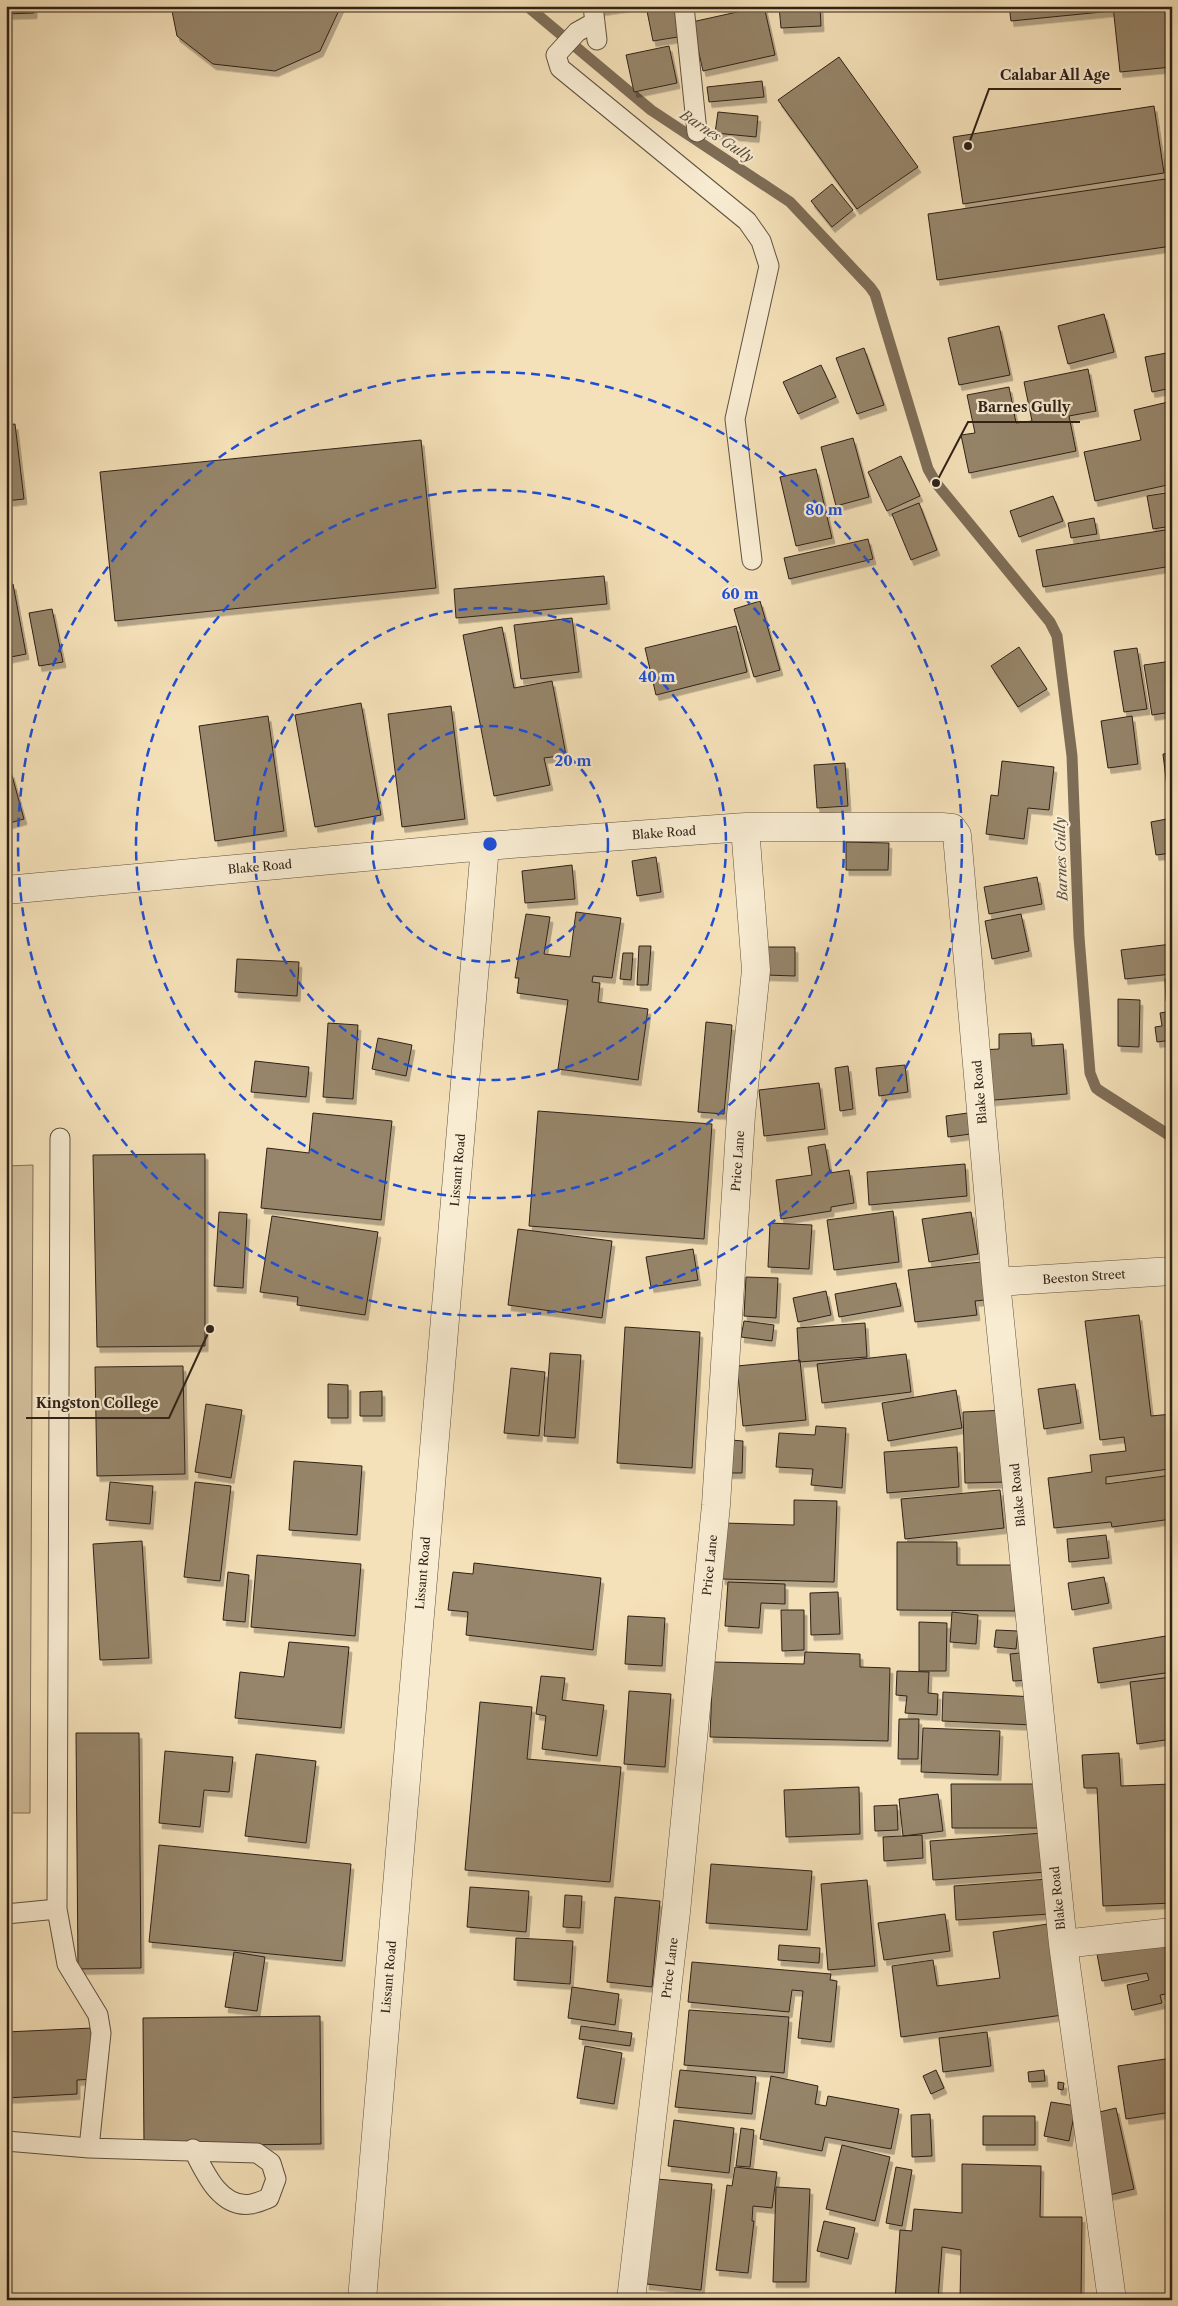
<svg xmlns="http://www.w3.org/2000/svg" width="1178" height="2306" font-family="'Libre Caslon Text',serif">
<style>
.green{fill:#d3c09d;stroke:#81705a}
.lines{fill:none;stroke-linecap:round;stroke-linejoin:round}
.stream{stroke:#7e6d57;stroke-width:11}
.building{fill:#96856b;stroke:#2f2117;filter:url(#shadow)}
.lane-casing{stroke:#605140;stroke-width:21}
.street-casing{stroke:#605140;stroke-width:29}
.lane{stroke:#f8ecd2;stroke-width:19}
.street{stroke:#f8ecd2;stroke-width:28}
.ring{fill:none;stroke:#1d4ed8;stroke-width:2.5;stroke-dasharray:9 6}
.labels{text-anchor:middle;stroke-width:4.5;stroke-linejoin:round;paint-order:stroke}
.street-label{font-size:12px;fill:#2f2117;stroke:#f8ecd2}
.water-label{font-size:14px;font-style:italic;fill:#5d4d3c;stroke:#f8ecd2}
.centre{fill:#1d4ed8;stroke:#f8ecd2;stroke-width:2.5}
.ring-label{font-size:15px;text-anchor:middle;font-weight:bold;fill:#1d4ed8;stroke:#f8ecd2;stroke-width:4.5;stroke-linejoin:round;paint-order:stroke}
.leader{fill:none;stroke:#2f2117;stroke-width:2}
.callout-dot{fill:#2f2117;stroke:#f8ecd2;stroke-width:2}
.callout-label{font-size:14px;text-anchor:middle;font-weight:bold;fill:#2f2117;stroke:#f8ecd2;stroke-width:4.5;stroke-linejoin:round;paint-order:stroke}
</style>
<defs>
<filter id="shadow"><feDropShadow dx="3" dy="5.5" stdDeviation="0" flood-color="#0004"/></filter>
</defs>
<rect width="100%" height="100%" fill="#f5e1b9"/>
<filter id="stains"><feTurbulence type="fractalNoise" baseFrequency=".004" numOctaves="4"/><feColorMatrix values="0 0 0 0 .2 0 0 0 0 .09 0 0 0 0 .02 0 0 0 .5 -.17"/></filter>
<radialGradient id="worn" r=".72"><stop offset=".6" stop-color="#630" stop-opacity="0"/><stop offset="1" stop-color="#630" stop-opacity=".3"/></radialGradient>
<path class="green" d="M33 1165 30 1813H6V1166Z"/>
<g class="lines">
<path class="stream" d="M527 6 651 110 790 202 870 287 875 294 928 469 936 483 1050 622 1057 636 1072 756 1079 937 1090 1073 1096 1088 1100 1091 1172 1137"/>
</g>
<path class="building" d="M6 6H34V13L6 14Z
M171 6H341L320 51 275 71 213 64 177 36Z
M594 6H628L595 11Z
M646 6H674L677 23 684 36 653 41Z
M764 6 775 55 703 71 692 22Z
M779 6H820L821 26 781 28Z
M1009 6H1111L1112 11 1011 21Z
M1113 6H1172V67L1120 72Z
M669 46 677 83 634 92 626 55Z
M839 57 918 167 857 209 778 100Z
M762 81 764 97 709 102 707 87Z
M1154 106 1164 173 963 204 953 137Z
M718 112 758 116 756 137 715 133Z
M1172 178V246L937 280 928 214Z
M832 184 853 210 832 227 811 201Z
M1104 314 1114 352 1068 364 1058 326Z
M999 326 1010 375 959 385 948 338Z
M864 348 884 405 857 414 836 358Z
M1172 352V388L1152 392 1145 357Z
M821 365 836 397 798 414 783 382Z
M1088 369 1096 411 1069 416 1076 451 969 473 961 435 975 433 967 395 1009 387 1016 423 1032 421 1024 382Z
M1168 402 1172 419V484L1095 501 1084 452 1141 440 1134 410Z
M15 424 24 499 6 501V425Z
M853 438 869 497 836 506 821 447Z
M421 440 436 588 115 621 100 472Z
M901 456 920 496 887 511 868 472Z
M816 469 832 538 796 546 780 477Z
M1172 492V526L1153 529 1147 496Z
M1053 496 1063 521 1019 537 1010 511Z
M919 503 937 550 911 560 892 514Z
M1094 518 1097 534 1071 538 1068 523Z
M1172 529V566L1043 587 1036 550Z
M868 539 873 559 789 579 784 558Z
M604 576 607 604 456 618 454 589Z
M13 584 26 654 6 658V585Z
M760 601 780 670 754 677 734 609Z
M52 609 63 662 39 666 29 613Z
M572 618 579 672 521 679 514 625Z
M736 626 747 672 656 695 645 648Z
M502 627 514 688 552 681 566 755 544 758 550 785 494 796 463 635Z
M1019 647 1047 689 1018 707 991 666Z
M1137 648 1147 709 1124 712 1114 651Z
M1172 661V712L1152 715 1144 665Z
M361 703 381 815 315 827 295 715Z
M451 706 465 819 402 827 388 714Z
M268 716 284 831 215 841 199 726Z
M1132 716 1138 764 1108 768 1101 721Z
M1172 753V804H1169L1163 754Z
M1002 761 1054 767 1049 810 1028 808 1024 839 986 834 991 795 998 796Z
M845 763 848 806 817 808 814 765Z
M11 772 24 819 6 824V774Z
M1172 818V853L1156 855 1151 822Z
M846 842 889 843 888 870H846Z
M656 857 661 892 637 896 632 861Z
M572 865 575 899 525 903 522 871Z
M1037 877 1042 904 989 914 984 887Z
M576 912 621 918 612 978 593 976 592 982 600 983 598 1002 648 1009 638 1080 558 1069 568 1000 517 993 519 978H515L526 914 550 917 544 954 570 957Z
M1021 914 1029 951 992 959 985 921Z
M1172 944V974L1125 979 1121 950Z
M639 946H651L648 985H637Z
M767 947H795V976L766 975Z
M623 953H633L631 980 620 979Z
M237 959 299 962 297 996 235 992Z
M1172 978V1000L1166 1001 1165 979Z
M1118 999 1140 1000 1139 1047 1118 1046Z
M1172 1011V1040L1157 1042 1155 1027 1162 1026 1160 1013Z
M706 1022 732 1025 724 1114 698 1112Z
M328 1023 358 1025 353 1099 323 1097Z
M1031 1033 1032 1046 1063 1044 1067 1094 983 1101 980 1050 999 1049V1034Z
M378 1038 412 1045 406 1076 372 1069Z
M255 1061 309 1067 306 1097 251 1092Z
M905 1065 908 1092 879 1096 876 1068Z
M848 1066 853 1109 840 1111 835 1068Z
M819 1083 825 1129 764 1136 759 1090Z
M538 1111 712 1124 704 1239 529 1226Z
M975 1112 978 1133 948 1137 946 1116Z
M313 1113 392 1121 381 1220 261 1208 267 1148 309 1153Z
M825 1144 830 1173 849 1170 854 1203 831 1207V1211L781 1219 776 1180 812 1175 808 1147Z
M205 1154V1346L97 1347 93 1155Z
M965 1164 967 1196 869 1205 867 1172Z
M893 1211 899 1262 834 1270 827 1220Z
M219 1212 247 1214 243 1288 214 1286Z
M971 1212 978 1254 929 1262 922 1219Z
M272 1216 378 1232 365 1315 297 1305 298 1297 260 1292Z
M770 1223 812 1225 809 1269 768 1267Z
M518 1229 612 1241 602 1318 508 1305Z
M693 1249 698 1280 651 1287 646 1257Z
M981 1262 985 1300 975 1301 977 1315 915 1322 908 1270Z
M746 1277 778 1278 776 1318 744 1316Z
M896 1283 901 1306 839 1317 835 1294Z
M826 1291 831 1315 798 1322 793 1298Z
M1139 1315 1151 1416 1172 1414V1446H1167L1170 1469 1106 1477V1484L1172 1475V1519L1112 1527 1111 1522 1054 1528 1048 1478 1092 1472 1090 1455 1126 1451 1124 1437 1100 1440 1085 1321Z
M744 1321 774 1325 772 1341 741 1337Z
M865 1323 867 1357 799 1362 797 1328Z
M625 1327 700 1332 692 1468 617 1463Z
M550 1353 581 1355 575 1438 544 1436Z
M906 1354 911 1392 822 1403 817 1364Z
M800 1360 806 1420 743 1426 737 1366Z
M183 1366 185 1474 97 1476 95 1367Z
M511 1368 545 1372 539 1436 504 1433Z
M328 1384 348 1385V1418H328Z
M1075 1384 1081 1423 1044 1429 1038 1389Z
M956 1390 962 1428 888 1441 882 1403Z
M382 1391V1416H360V1392Z
M206 1404 242 1410 231 1478 195 1472Z
M1006 1410 1009 1482 965 1483 963 1412Z
M816 1426 846 1428 842 1488 811 1485 813 1469 776 1467 779 1433 815 1435Z
M731 1440 743 1441 742 1473H729Z
M957 1447 959 1487 887 1493 884 1452Z
M294 1461 362 1466 357 1535 289 1530Z
M110 1482 153 1486 150 1524 106 1520Z
M195 1482 231 1486 220 1581 184 1577Z
M1000 1490 1004 1528 905 1539 901 1499Z
M794 1500 837 1501 834 1582 722 1579 723 1523 794 1525Z
M1106 1535 1109 1558 1069 1562 1067 1539Z
M142 1541 149 1658 100 1660 93 1544Z
M897 1542H957V1565H1016L1015 1611 897 1610Z
M257 1555 361 1564 355 1636 251 1627Z
M474 1563 601 1578 593 1650 466 1635 468 1612 448 1610 453 1572 473 1574Z
M228 1572 249 1575 245 1622 223 1620Z
M1104 1577 1109 1603 1072 1610 1068 1583Z
M728 1582 785 1584V1604L761 1603 759 1628 725 1626Z
M838 1592 840 1634 811 1635 810 1593Z
M781 1610H804V1650L782 1651Z
M952 1612 978 1615 976 1644 950 1642Z
M628 1616 665 1618 662 1666 625 1664Z
M919 1622 947 1623 946 1671H919Z
M996 1630 1018 1631 1016 1649 994 1647Z
M1172 1635V1672L1098 1683 1093 1648Z
M289 1642 349 1647 341 1728 235 1718 240 1672 284 1677Z
M805 1652 860 1654V1667L890 1668 888 1741 710 1737 713 1662 804 1664Z
M1030 1652 1032 1680 1013 1681 1010 1654Z
M897 1671 929 1672 928 1693 938 1694 937 1715 905 1713 907 1696 896 1695Z
M541 1676 565 1678 562 1700 604 1705 597 1756 542 1749 546 1716 536 1714Z
M1172 1677V1739L1137 1744 1130 1682Z
M629 1691 671 1694 665 1767 624 1764Z
M943 1692 1034 1697 1032 1725 942 1721Z
M480 1702 532 1707 527 1759 621 1767 610 1882 465 1870Z
M899 1719H919L918 1759H898Z
M923 1728 1000 1731 998 1775 921 1772Z
M76 1733H139L141 1968 78 1969Z
M165 1751 233 1757 229 1792 204 1790 200 1827 159 1823Z
M1119 1753 1121 1786 1171 1784 1172 1903 1103 1906 1097 1788H1084L1082 1755Z
M256 1754 316 1761 306 1843 245 1836Z
M951 1784H1043V1828H952Z
M859 1787 860 1834 786 1837 784 1790Z
M938 1794 943 1831 903 1836 899 1799Z
M897 1805 898 1830 875 1831 874 1806Z
M1044 1833 1047 1872 933 1880 930 1841Z
M922 1835 923 1858 884 1861 883 1837Z
M159 1845 351 1864 342 1961 149 1942Z
M711 1864 812 1871 807 1930 706 1923Z
M1048 1879 1050 1914 956 1920 954 1886Z
M867 1880 875 1966 828 1970 821 1884Z
M470 1887 529 1891 526 1932 467 1927Z
M565 1895 582 1896 580 1928 563 1927Z
M615 1897 660 1901 652 1987 607 1982Z
M945 1914 950 1951 884 1960 878 1923Z
M1055 1923 1063 2015 901 2037 892 1966 933 1960 937 1986 1000 1978 993 1932Z
M516 1938 573 1941 570 1984 514 1980Z
M1172 1941V1993L1160 1995 1162 2003 1132 2010 1127 1985 1149 1980 1147 1973 1102 1981 1097 1954Z
M779 1945 820 1948 819 1963 778 1960Z
M234 1952 265 1957 257 2011 225 2007Z
M692 1962 831 1974 830 1980 837 1981 831 2042 798 2038 803 1991 792 1990 789 2012 688 2002Z
M572 1987 619 1994 615 2025 568 2018Z
M689 2010 789 2017 784 2073 684 2065Z
M320 2016 321 2144 144 2146 143 2018Z
M581 2026 632 2033 630 2046 579 2039Z
M93 2028 95 2079 77 2080V2094L6 2098V2032Z
M987 2032 991 2066 943 2072 939 2038Z
M585 2046 622 2053 614 2104 577 2098Z
M1172 2058V2112L1126 2119 1118 2066Z
M680 2070 756 2077 752 2114 675 2107Z
M936 2070 944 2088 931 2094 923 2076Z
M1044 2070 1045 2081 1029 2082 1028 2072Z
M771 2076 818 2086 815 2104 826 2106 828 2096 899 2109 891 2149 825 2137 822 2151 760 2139Z
M1058 2082 1064 2083 1063 2090 1058 2089Z
M1051 2102 1076 2106 1069 2141 1044 2136Z
M1116 2108 1134 2189 1105 2196 1087 2115Z
M930 2114 932 2156 912 2157 911 2115Z
M983 2116H1035V2145H983Z
M674 2120 734 2128 729 2173 668 2166Z
M741 2128 754 2130 750 2167 736 2166Z
M842 2145 890 2157 875 2221 826 2209Z
M962 2164 1041 2166 1040 2217H1082L1081 2300H960L961 2250 942 2247 938 2300H895L900 2230 912 2231 914 2209 962 2213Z
M735 2167 777 2172 772 2208 753 2206 752 2221H754L748 2273 716 2270 727 2185 732 2186Z
M896 2167 912 2170 902 2226 886 2223Z
M657 2179 712 2184 701 2290 646 2284Z
M776 2187 810 2189 806 2282H773Z
M824 2221 855 2228 848 2259 817 2251Z"/>
<g class="lines">
<g class="lane-casing">
<path id="lane" d="M593 6 597 40
M684 6 697 132
M595 22 577 32 556 55 560 68 747 221 761 241 769 266 735 419 752 560
M57 1909 67 1964 98 2015 101 2033 89 2148
M6 1914 57 1909 60 1138
M6 2141 89 2148 257 2153 271 2163 276 2179 269 2198C264 2200 257 2203 251 2204 220 2209 204 2171 193 2149"/>
</g>
<g class="street-casing">
<path id="street" d="M6 890 485 846 745 827H942L952 828 957 835 996 1282 1063 1944 1112 2300
M996 1282 1172 1271
M1063 1944 1172 1932
M362 2300 485 846
M631 2300 676 1912 716 1505 741 1115 756 970 745 827"/>
</g>
<use href="#lane" class="lane"/>
<use href="#street" class="street"/>
</g>
<g class="ring">
<circle cx="490" cy="844" r="118"/>
<circle cx="490" cy="844" r="236"/>
<circle cx="490" cy="844" r="354"/>
<circle cx="490" cy="844" r="472"/>
</g>
<g class="labels">
<g class="street-label">
<text transform="translate(664 833) rotate(-4)" y="4">Blake Road</text>
<text transform="translate(260 867) rotate(-5)" y="4">Blake Road</text>
<text transform="translate(980 1092) rotate(-95)" y="4">Blake Road</text>
<text transform="translate(738 1161) rotate(-86)" y="4">Price Lane</text>
<text transform="translate(458 1170) rotate(-85)" y="4">Lissant Road</text>
<text transform="translate(1084 1277) rotate(-4)" y="4">Beeston Street</text>
<text transform="translate(1018 1495) rotate(-96)" y="4">Blake Road</text>
<text transform="translate(710 1565) rotate(-84)" y="4">Price Lane</text>
<text transform="translate(423 1573) rotate(-85)" y="4">Lissant Road</text>
<text transform="translate(1058 1898) rotate(-96)" y="4">Blake Road</text>
<text transform="translate(670 1968) rotate(-83)" y="4">Price Lane</text>
<text transform="translate(389 1977) rotate(-85)" y="4">Lissant Road</text>
</g>
<g class="water-label">
<text transform="translate(717 136) rotate(33)" y="5">Barnes Gully</text>
<text transform="translate(1061 859) rotate(-92)" y="5">Barnes Gully</text>
</g>
</g>
<circle cx="490" cy="844" r="8" class="centre"/>
<g class="ring-label">
<text x="824" y="515">80 m</text>
<text x="740" y="599">60 m</text>
<text x="657" y="682">40 m</text>
<text x="573" y="766">20 m</text>
</g>
<path class="leader" d="M968 146L989 89H1121M936 483L968 422H1080M210 1329L169 1418H26"/>
<g class="callout-dot">
<circle cx="968" cy="146" r="5"/>
<circle cx="936" cy="483" r="5"/>
<circle cx="210" cy="1329" r="5"/>
</g>
<g class="callout-label">
<text x="1055" y="80">Calabar All Age</text>
<text x="1024" y="412">Barnes Gully</text>
<text x="97" y="1408">Kingston College</text>
</g>
<rect width="1178" height="2306" fill="none" stroke="#f5e1b9" stroke-width="25"/>
<rect x="8" y="8" width="1163" height="2291" fill="none" stroke="#2f2117" stroke-width="2.5"/>
<rect x="12" y="12" width="1153" height="2281" fill="none" stroke="#2f2117"/>
<rect width="100%" height="100%" filter="url(#stains)"/>
<rect width="100%" height="100%" fill="url(#worn)"/>
</svg>
